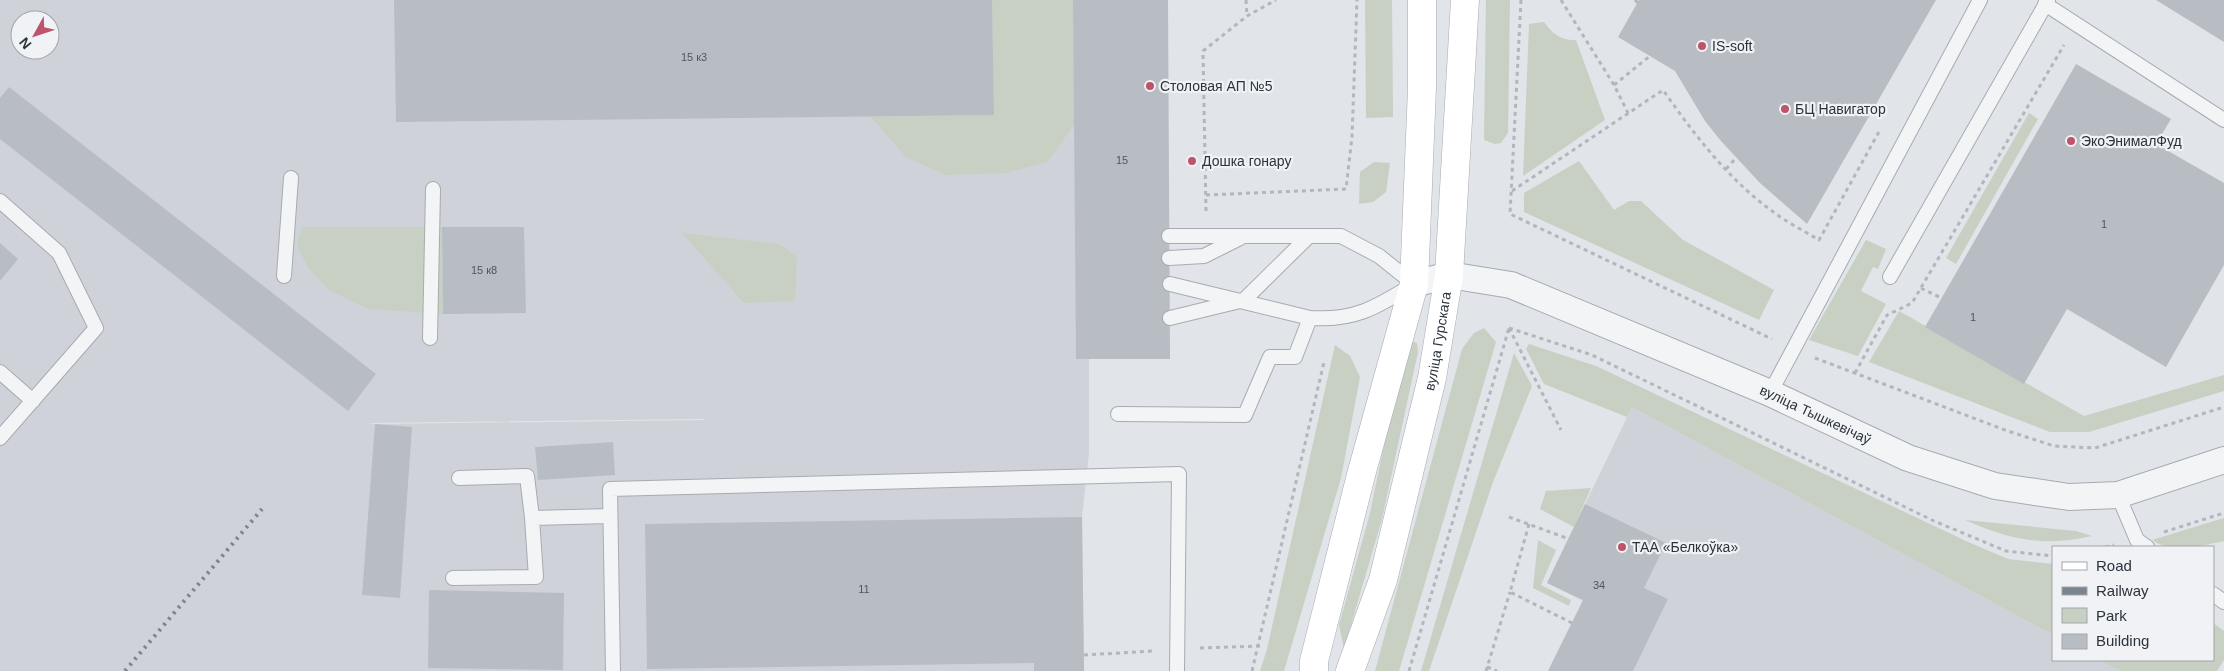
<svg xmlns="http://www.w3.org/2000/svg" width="2224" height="671" font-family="Arial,sans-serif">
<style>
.built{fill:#cfd3d9;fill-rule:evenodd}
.green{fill:#c7d0c3}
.building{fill:#b8bdc4}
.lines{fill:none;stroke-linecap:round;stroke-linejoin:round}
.service-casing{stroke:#a7abb1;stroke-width:16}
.minor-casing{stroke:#a7abb1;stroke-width:28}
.secondary-casing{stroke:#a7abb1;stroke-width:29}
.path{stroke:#b3b6bb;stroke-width:3;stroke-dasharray:4 4;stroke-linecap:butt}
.service{stroke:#f3f4f6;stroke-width:14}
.minor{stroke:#f3f4f6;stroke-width:26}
.secondary{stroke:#fff;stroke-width:28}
.rail{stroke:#7c848f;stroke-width:4;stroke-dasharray:2.5 5;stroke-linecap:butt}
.poi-dot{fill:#be546b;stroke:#f0f2f5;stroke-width:2}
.labels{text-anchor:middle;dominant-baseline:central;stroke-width:4.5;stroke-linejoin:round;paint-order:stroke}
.number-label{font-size:11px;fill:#4e565f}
.poi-label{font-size:14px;fill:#2b333d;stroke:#f0f2f5;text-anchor:start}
.street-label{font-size:14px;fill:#2b333d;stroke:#f0f2f5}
</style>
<rect width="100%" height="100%" fill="#e1e4e8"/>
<path class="built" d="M0 0H1168L1089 359V453L1082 517 1084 671H0ZM20 20H50V50H20ZM704 420 375 424 369 423 704 419Z
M1632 407 2053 635V660H2099L2120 671H1548L1583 601 1547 583Z"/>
<path class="green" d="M992 0H1073L1074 125 1047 162 1006 173 945 175 906 157 871 117 994 115Z
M1365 0H1392L1393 117 1366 118Z
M1486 0H1510L1508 133 1501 143 1495 144 1484 140Z
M1544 22C1553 34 1561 41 1576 40L1605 120 1523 176 1529 24Z
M2029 113 2038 119 1956 264 1946 258Z
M1579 161 1614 210 1629 201H1641L1683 240 1774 290 1759 320 1524 212V193Z
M1374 162 1390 163 1386 192 1373 202 1359 204 1360 172Z
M302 227H442L443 314 368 309 329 290 308 268 297 245Z
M682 233 779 244 797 257 795 301 744 303Z
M1866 240 1886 249 1878 269 1873 267 1861 291 1886 304 1858 356 1809 340Z
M1899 311 2084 416 2224 375V391L2089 432H2050L1869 362Z
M1484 328 1496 342 1399 671H1375L1462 349 1474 333Z
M1410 341 1417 343 1418 352 1382 519 1344 649 1339 625 1370 513 1403 354Z
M1529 344 1596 366 1966 541 2008 559 2053 564V635L1632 407 1627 417 1544 384 1526 349Z
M1335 345 1350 356 1360 377 1341 478 1284 671H1260L1267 649Z
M1514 353 1532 386 1493 482 1429 671H1421Z
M1591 488 1574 527 1540 509 1546 491Z
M2224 518V541C2200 546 2173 554 2152 540Z
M1965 520 2076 531 2092 536C2044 547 2010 540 1965 520Z
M1538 540 1556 550 1541 585 1571 600 1569 606 1533 588Z
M2213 623 2224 631V660L2217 671H2120L2099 660H2213Z"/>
<path class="building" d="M394 0H992L994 115 396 122Z
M1073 0H1168L1170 359H1076Z
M1639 0H1936L1807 224 1760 183 1721 141 1705 121 1675 71 1618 37Z
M2156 0H2224V42Z
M2076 64 2171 119 2156 144 2224 183V265L2166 367 2067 309 2024 384 1925 327Z
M9 87 376 374 348 411 0 139V98Z
M442 227H524L526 313 443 314Z
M0 243 18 259 0 281Z
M375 424 412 427 400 598 362 595Z
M613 442 615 475 538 480 535 447Z
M1585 504 1666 543 1644 588 1668 599 1633 671H1548L1583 600 1547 583Z
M1082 517 1084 671H1034V663L647 669 645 524Z
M429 590 564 593 563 670 428 668Z"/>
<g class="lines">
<g class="service-casing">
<path id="service" d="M2045 4 2224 120
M0 201 59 253 96 328 0 438
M1169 236H1341L1379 256 1414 284C1377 307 1355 321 1310 318L1170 284
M1169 258 1204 256 1240 238
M284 276 291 178
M1890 277 2048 0
M1170 318 1244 300 1309 236
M430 338 433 189
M0 372 33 401
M1770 393 1980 0
M1118 414 1245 415 1270 357H1295L1310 318
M459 478 527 476 532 518
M2118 495 2137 540 2147 547
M453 578 536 577 532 518 610 516
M2213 594 2224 602
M613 671 610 489 1179 474 1177 671"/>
</g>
<g class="minor-casing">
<g id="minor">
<path id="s1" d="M1414 284 1449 275 1511 285 1770 393 1908 458 1995 486 2069 497 2118 495 2224 460"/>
</g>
</g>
<g class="secondary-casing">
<g id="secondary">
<path d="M1314 671V661L1361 475 1414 284 1422 88V0"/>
<path id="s2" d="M1350 671 1383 580 1432 378 1449 275 1465 0"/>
</g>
</g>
<path class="path" d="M1246 0 1247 16
M1521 0 1510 214 1772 339
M1561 0 1614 85 1628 113
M1635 0 1638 3
M1614 85 1650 56
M1168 88 1204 87
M1726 169 1736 158
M1512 191 1663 90C1696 137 1732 184 1779 216 1792 225 1806 232 1819 240L1880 130
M1206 195 1346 189 1352 137 1357 0
M1206 211 1203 51 1247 16 1276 0
M1921 288 1941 298
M1509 328 1592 355 1934 521 2006 551 2053 556
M1509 328 1561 430
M1815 358 2005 430 2054 446 2095 448 2224 407
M1855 373 1887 315 1912 303 2064 45
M1509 517 1569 539
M1529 524 1510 592 1572 623
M2164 532 2224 513
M2105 547 2114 545
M1200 648 1260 646
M1084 655 1154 651
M1487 667 1497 671
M1252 671 1324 362
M1409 671 1509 328
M1486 671 1510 592"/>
<use href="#service" class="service"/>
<use href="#minor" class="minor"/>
<use href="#secondary" class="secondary"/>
<path class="rail" d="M125 671 262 509"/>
</g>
<g class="poi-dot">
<circle cx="1702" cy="46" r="5"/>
<circle cx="1150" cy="86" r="5"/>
<circle cx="1785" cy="109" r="5"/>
<circle cx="2071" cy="141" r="5"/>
<circle cx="1192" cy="161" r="5"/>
<circle cx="1622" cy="547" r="5"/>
</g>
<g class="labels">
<g class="number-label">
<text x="694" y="57">15 к3</text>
<text x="1122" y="160">15</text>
<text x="2104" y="224">1</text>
<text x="484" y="270">15 к8</text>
<text x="1973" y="317">1</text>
<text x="1599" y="585">34</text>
<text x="864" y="589">11</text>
</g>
<g class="poi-label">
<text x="1712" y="46">IS-soft</text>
<text x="1160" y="86">Столовая АП №5</text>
<text x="1795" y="109">БЦ Навигатор</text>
<text x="2081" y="141">ЭкоЭнималФуд</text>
<text x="1202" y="161">Дошка гонару</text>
<text x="1632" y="547">ТАА «Белкоўка»</text>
</g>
<g class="street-label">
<text stroke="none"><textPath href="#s2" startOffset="342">вуліца Гурскага</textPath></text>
<text stroke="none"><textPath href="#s1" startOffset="430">вуліца Тышкевічаў</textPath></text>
</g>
</g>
<rect x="2052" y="546" width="162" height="115" fill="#f0f2f5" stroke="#a1a6ab"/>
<rect x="2062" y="562" width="25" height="8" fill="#ffffff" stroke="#a1a6ab"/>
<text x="2096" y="571" font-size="15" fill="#2b333d">Road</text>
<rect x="2062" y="587" width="25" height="8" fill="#7c848f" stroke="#a1a6ab"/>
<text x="2096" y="596" font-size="15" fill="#2b333d">Railway</text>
<rect x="2062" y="608" width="25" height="15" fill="#c7d0c3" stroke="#a1a6ab"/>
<text x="2096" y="621" font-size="15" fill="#2b333d">Park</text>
<rect x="2062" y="634" width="25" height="15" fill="#b8bdc4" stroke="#a1a6ab"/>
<text x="2096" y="646" font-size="15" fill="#2b333d">Building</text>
<g transform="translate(35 35) rotate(230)"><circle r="24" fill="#f0f2f5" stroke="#a1a6ab"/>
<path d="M0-4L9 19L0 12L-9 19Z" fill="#be546b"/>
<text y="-8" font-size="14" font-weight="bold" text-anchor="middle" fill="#2b333d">N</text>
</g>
</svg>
